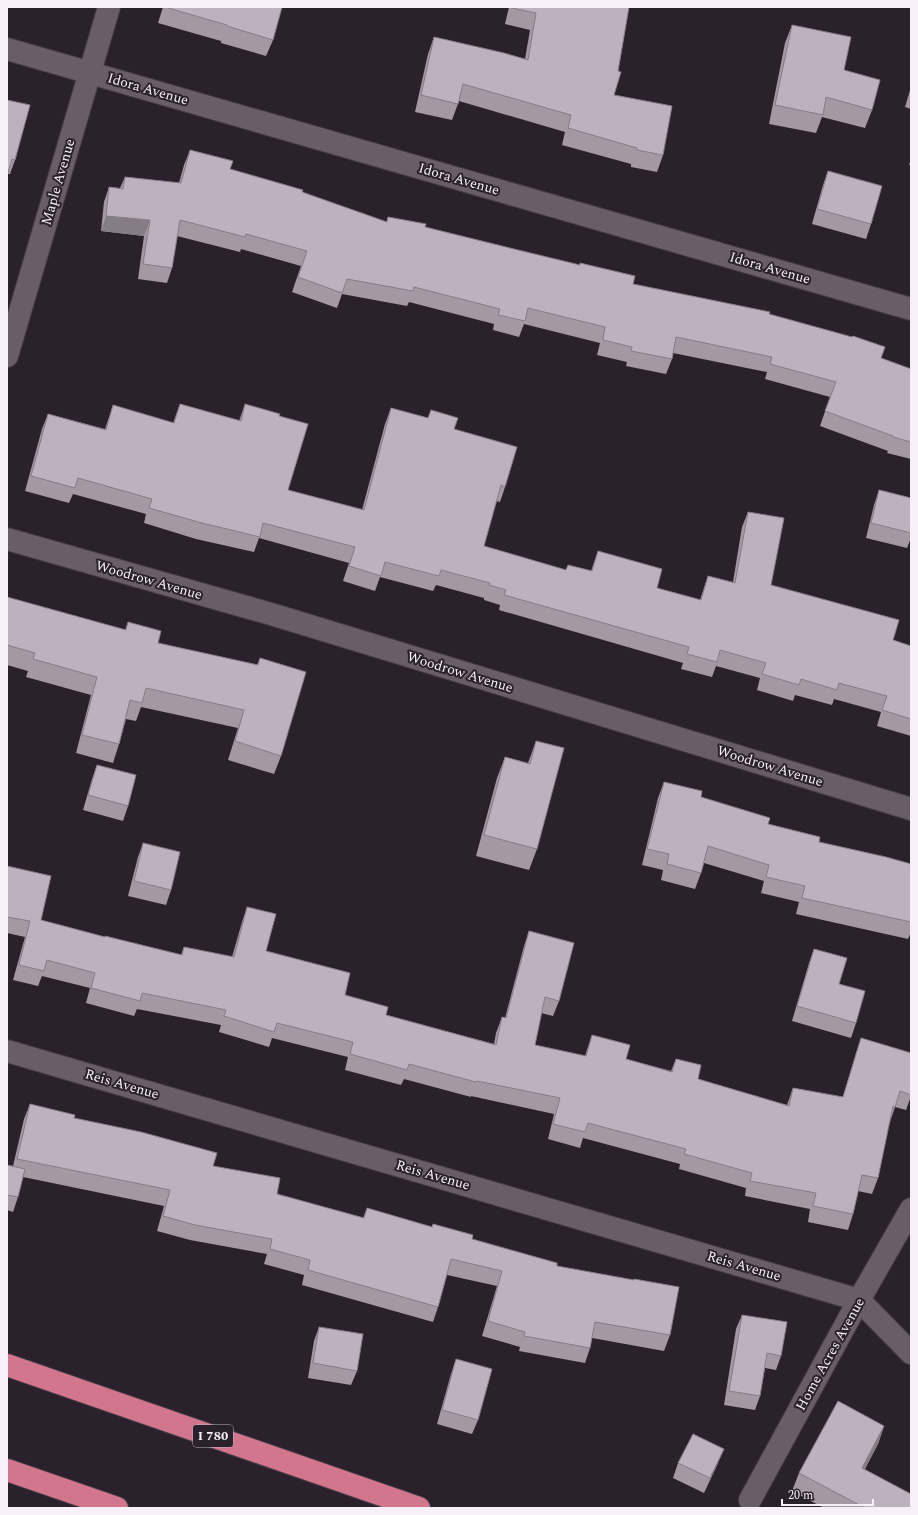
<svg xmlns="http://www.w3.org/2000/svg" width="918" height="1515" font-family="Spectral,serif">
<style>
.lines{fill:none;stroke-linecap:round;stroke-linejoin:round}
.minor-casing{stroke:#453d46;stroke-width:24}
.motorway-casing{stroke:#453d46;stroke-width:24}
.minor{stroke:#695d6a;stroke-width:22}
.motorway{stroke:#d1768d;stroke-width:22}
.wall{fill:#a398a4}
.shaded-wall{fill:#857c86}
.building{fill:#beb1bf;stroke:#857c86}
.labels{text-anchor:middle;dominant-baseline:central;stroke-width:4;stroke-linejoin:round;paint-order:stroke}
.shield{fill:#2b212c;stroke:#bab2bb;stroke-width:1}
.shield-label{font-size:13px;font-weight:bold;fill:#f7f0f8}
.street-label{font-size:14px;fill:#f7f0f8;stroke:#2b212c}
</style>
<rect width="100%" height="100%" fill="#2b212c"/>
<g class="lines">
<g class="minor-casing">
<path id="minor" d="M7 49 911 309
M7 356 109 7
M7 539 271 614 911 809
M7 1051 859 1300 911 1353
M750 1500 859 1300 911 1209"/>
</g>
<g class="motorway-casing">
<path id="motorway" d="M7 1365 419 1508
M7 1470 117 1508"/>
</g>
<use href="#minor" class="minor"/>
<use href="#motorway" class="motorway"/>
</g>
<path class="wall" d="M163 7H282L273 40 266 56 221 43V41L158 23Z
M509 7H629L614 95 663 155 657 172 631 167V164L562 145 565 132 459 101 452 120 415 112 428 54 434 37 525 59 530 30 505 24Z
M792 25 844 70 872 110 865 128 822 117 816 133 769 124 785 43Z
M911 87V109L905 107Z
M7 100 15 160 10 174H8Z
M190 150 230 169 302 192 386 222 388 217 633 284 769 314 881 358 911 369V459L887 453 888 451 820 426 830 397 765 379 767 372 673 353 672 359 666 374 626 366 627 362 597 355 600 343 524 324 519 337 493 330 494 324 409 302 407 306 342 294 337 308 292 292 301 266 241 249 240 252 177 236 172 268 167 283 138 279 144 236 101 231 104 202 109 187 120 188 125 177 179 183 184 165Z
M911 159V165H909Z
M828 171 871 224 866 239 812 224 823 185Z
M180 404 239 421 245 404 279 416 288 490 362 510 385 424 391 408 428 418 431 410 454 429 505 487 500 502 496 501 484 546 566 570 568 565 591 571 598 551 657 588 700 600 708 576 733 582 742 527 748 512 771 585 893 640 911 646V736L877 726 881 712 834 699 832 705 795 695 793 701 757 690 760 678 716 666 712 677 681 669 683 663 499 610 500 605 484 600V598L436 585 433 591 380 577 375 591 343 581 349 563 259 538 254 552 196 539 144 523 146 514 73 494 69 503 25 491 42 429 48 414 105 429 113 405 173 423Z
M879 490 911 498V538L907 548 866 538 874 505Z
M7 597 125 630 128 622 158 643 257 665 260 658 281 756 274 774 228 760 238 728 141 707 136 721 126 719 119 744 113 763 76 753 91 695 26 677 28 671 7 665Z
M536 741 537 849 529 870 476 856 497 778 505 757 528 763Z
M97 765 128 806 123 821 83 810 92 779Z
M664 782 701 797 768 824 819 842 911 864V932L908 939 796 914 799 902 761 893 764 881 704 863 701 873 695 889 661 880 663 870 642 865 658 798Z
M143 843 171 890 166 905 128 896 138 857Z
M7 866 41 920 105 937 181 955 184 947 232 957 242 922 247 907 266 951 345 995 386 1015 494 1044 496 1033 502 1017 505 1018 524 946 529 931 559 1001 553 1016 541 1013 535 1045 585 1056 592 1035 626 1059 671 1071 676 1059 698 1079 787 1105 793 1088 843 1097 856 1053 861 1038 911 1053V1096L906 1110 895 1107 890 1122H889L878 1178 872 1194 858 1191 853 1214 848 1230 808 1222 810 1209 745 1196 746 1188 679 1169 680 1164 583 1138 580 1148 548 1139 554 1114 471 1096V1097L404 1079 401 1085 345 1070 348 1057 272 1038 269 1047 219 1032 221 1025 137 1009 134 1016 86 1003 90 988 42 976 38 986 13 980 25 937 7 933Z
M814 949 839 984 856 1023 851 1038 792 1021 809 963Z
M30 1104 74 1118 213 1166 277 1194 363 1218 367 1208 472 1239 557 1266 670 1335 664 1351 592 1338 590 1348 585 1363 519 1351 520 1347 482 1336 497 1286 447 1275 438 1307 433 1322 302 1285 304 1275 264 1264 267 1254 190 1240 157 1231 164 1206 23 1177 18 1197 13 1212 7 1210V1165L13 1166 24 1119Z
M742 1315 781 1356 776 1370 765 1368 760 1396 755 1410 724 1405 736 1329Z
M319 1327 357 1371 351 1385 308 1378 314 1341Z
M456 1359 478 1420 472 1434 437 1424 451 1374Z
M884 1426 878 1444 865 1469 911 1508H824L792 1491 799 1473Z
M678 1463H718L704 1493 673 1478Z"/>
<path class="shaded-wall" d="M106 216 150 220 144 236 101 231Z
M884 1426 878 1444 855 1486 862 1468Z
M724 1449 718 1463 704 1493 710 1478Z"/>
<path class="building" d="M165 7H282L273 40 227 26V25Z
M512 7H629L618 71 621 72 614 95 672 106 663 155 637 150V148L568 128 571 115 463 84 458 104 421 95 434 37 504 53 528 60 536 13 512 8Z
M792 25 851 37 844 70 880 80 872 110 826 97 823 115 775 105Z
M7 100 30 105 15 160 12 159 7 176Z
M190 150 233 161 230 169 303 190 302 192 387 222 388 217 426 224 425 227 514 249 580 265V263L635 276 633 284 770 312 769 314 852 337 853 336 885 347 881 358 911 369V442L893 437V436L825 411 836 382 770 364 772 357 676 337 672 359 631 351 632 347 603 340 605 327 528 308 525 321 498 315 500 309 414 287 413 291 347 279 342 293 298 277 307 251 246 234 245 237 180 220 172 268 143 264 150 220 106 216 109 187 123 189 125 177 181 183Z
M828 171 882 186 871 224 817 209Z
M180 404 241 421 245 404 280 414 279 416 308 424 288 490 364 510 391 408 428 418 431 410 458 418 454 429 517 447 505 487 501 485 484 546 566 570 568 565 592 571 598 551 662 569 657 588 701 600 708 576 735 583 748 512 784 518 771 585 899 620 893 640 911 646V719L882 710 887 696 839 683 837 690 801 679 799 685 762 674 766 663 720 650 717 662 687 654 689 647 504 595 506 590 489 585 490 583 441 570 439 576 385 562 381 576 349 566 355 547 263 523 260 537 202 523 149 508 152 499 78 478 75 488 31 476 48 414 106 430 113 405 174 423Z
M879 490 911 498V533L871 523Z
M7 597 126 630 128 622 161 631 158 643 258 665 260 658 306 672 281 756 235 741 244 710 146 688 142 703 130 700 119 744 82 735 97 677 33 659 35 653 7 645Z
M536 741 564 748 537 849 484 835 505 757 530 764Z
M97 765 136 775 128 806 88 795Z
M664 782 702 791 701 797 770 818 768 824 820 837 819 842 886 857 911 864V922L802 898 805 886 766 877 769 865 708 846 701 873 667 864 669 854 647 849Z
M143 843 180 852 171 890 134 881Z
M7 866 51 876 41 920 105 937V936L182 955 184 947 234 957 247 907 276 914 266 951 350 973 345 995 388 1007 386 1015 496 1045 502 1017 506 1018 529 931 574 943 559 1001 545 997 535 1045 586 1056 592 1035 630 1045 626 1059 672 1072 676 1059 701 1065 698 1079 789 1106 793 1088 843 1097 861 1038 911 1053V1095L900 1091 895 1107 893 1106 878 1178 862 1175 853 1214 813 1206 816 1193 750 1181 752 1173 684 1154 686 1149 588 1123 585 1132 553 1124 560 1098 477 1081 476 1082 409 1064 407 1070 350 1054 353 1042 277 1023 274 1032 224 1016 226 1010 142 993 140 1001 91 988 95 973 47 960 44 971 19 965 30 921 7 917Z
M814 949 847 958 839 984 865 991 856 1023 797 1006Z
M30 1104 75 1115 74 1118 141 1132 217 1153 213 1166 280 1178 277 1194 364 1218 367 1208 432 1227 433 1224 473 1235 472 1239 557 1263V1266L634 1280V1279L679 1287 670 1335 595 1322 590 1348 524 1336 525 1332 488 1321 502 1271 451 1259 438 1307 308 1270 310 1260 270 1249 272 1239 195 1225 163 1216 170 1190 17 1159Z
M7 1165 25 1169 18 1197 7 1195Z
M742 1315 787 1322 781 1356 767 1353 760 1396 729 1391Z
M319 1327 363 1334 357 1371 313 1363Z
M456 1359 492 1369 478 1420 442 1410Z
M838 1401 884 1426 862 1468 911 1494V1508H865L799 1473Z
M693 1434 724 1449 710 1478 678 1463Z"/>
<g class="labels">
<rect class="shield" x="193" y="1425" width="40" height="22" rx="3"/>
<g class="shield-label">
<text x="213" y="1436">I 780</text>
</g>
<g class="street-label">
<text transform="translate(148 89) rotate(16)">Idora Avenue</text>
<text transform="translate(459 179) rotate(16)">Idora Avenue</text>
<text transform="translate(58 182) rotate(-74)">Maple Avenue</text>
<text transform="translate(770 268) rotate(16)">Idora Avenue</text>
<text transform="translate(149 580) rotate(16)">Woodrow Avenue</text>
<text transform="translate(460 672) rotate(17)">Woodrow Avenue</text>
<text transform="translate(770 766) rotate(17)">Woodrow Avenue</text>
<text transform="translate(122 1084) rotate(16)">Reis Avenue</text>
<text transform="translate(433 1175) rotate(16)">Reis Avenue</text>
<text transform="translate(744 1266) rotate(16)">Reis Avenue</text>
<text transform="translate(830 1354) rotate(-61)">Home Acres Avenue</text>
</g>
</g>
<rect width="918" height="1515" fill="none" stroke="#f7f0f8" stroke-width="16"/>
<path d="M782 1499v6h91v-6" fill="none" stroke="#f7f0f8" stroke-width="2"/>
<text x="788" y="1499" font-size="12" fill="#f7f0f8" stroke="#2b212c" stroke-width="3" paint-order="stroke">20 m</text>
</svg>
